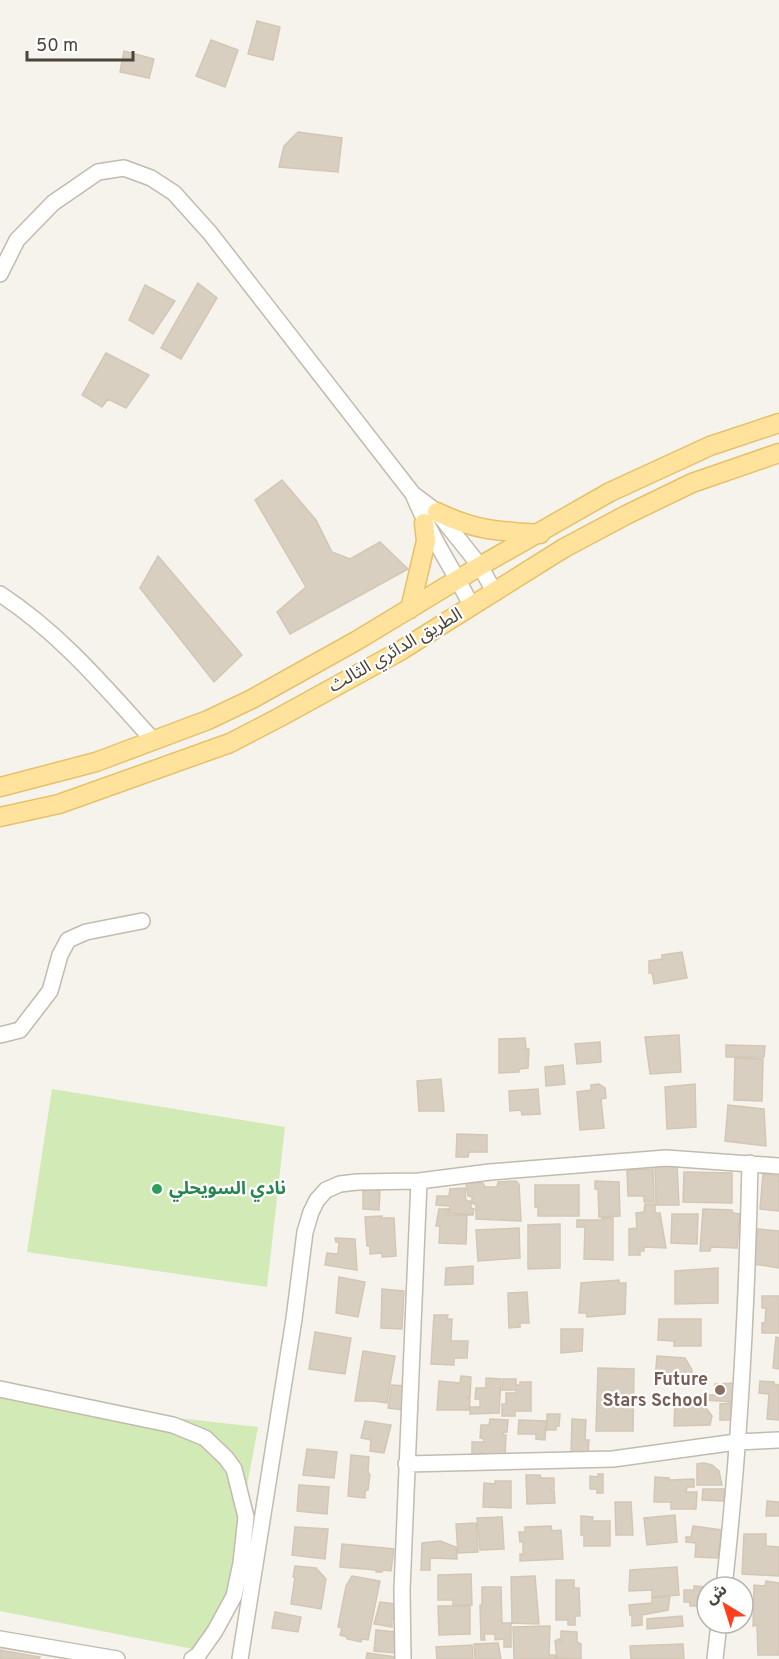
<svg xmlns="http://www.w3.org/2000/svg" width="779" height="1659" font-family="Overpass,'Noto Sans Arabic',sans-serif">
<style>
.green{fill:#d2eab5}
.building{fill:#d8cfc1;stroke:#d3c7b4;stroke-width:1.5}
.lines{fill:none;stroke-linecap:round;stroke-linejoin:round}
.minor-casing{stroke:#c2bbae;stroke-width:18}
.major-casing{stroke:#e6c16a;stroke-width:21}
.minor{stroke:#fff;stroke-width:15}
.major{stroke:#ffe39c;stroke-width:18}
.leisure-dot{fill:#2e9e5b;stroke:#fff;stroke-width:2}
.education-dot{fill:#8d6e63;stroke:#fff;stroke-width:2}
.labels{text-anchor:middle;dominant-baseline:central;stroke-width:4.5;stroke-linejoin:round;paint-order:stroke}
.street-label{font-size:18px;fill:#4b4439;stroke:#fff}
.leisure-label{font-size:18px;font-weight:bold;fill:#27864d;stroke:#fff;text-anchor:start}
.education-label{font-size:18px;font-weight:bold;fill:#785e54;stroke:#fff;text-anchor:end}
</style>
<rect width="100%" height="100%" fill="#f6f3ec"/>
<path class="green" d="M52 1089 285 1127 267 1287 27 1252Z
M0 1398 258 1427 219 1636 193 1649 0 1611Z"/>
<path class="building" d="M257 21 280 27 273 60 248 54Z
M211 40 238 50 225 87 196 76Z
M124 51 154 59 149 78 120 72Z
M298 132 342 138 338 172 279 167 284 146Z
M198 283 217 298 181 359 161 348Z
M145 285 175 301 153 334 129 320Z
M106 353 149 375 126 408 108 399 102 407 82 395Z
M282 480 316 520 332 552 350 559 380 542 408 569 290 634 277 612 306 587 255 500Z
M158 556 242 655 214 682 140 588Z
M682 952 687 978 654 984 652 973H649V961L662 959V955Z
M679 1035 681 1072 650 1074 645 1037Z
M525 1038 526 1049H529L528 1068 519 1069V1072L499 1073V1039Z
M600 1042 601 1062 577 1064 575 1044Z
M726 1045 765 1046 764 1057H726Z
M735 1058 763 1059 762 1101 734 1100Z
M563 1065 565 1084 546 1086 545 1067Z
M441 1079 444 1111H419L417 1081Z
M599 1084 605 1088 606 1098 601 1099 604 1128 580 1130 577 1092 591 1090V1085Z
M695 1084 696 1127 667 1129 665 1087Z
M538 1089 540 1114 522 1115 521 1110 510 1111 509 1091Z
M728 1105 764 1109 766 1146 725 1141Z
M457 1134 487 1135V1152H469L468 1157H456Z
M677 1165 679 1205H656L655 1167Z
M653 1169 654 1202H644V1196H628L627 1170Z
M684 1172 732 1173V1203L683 1202Z
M763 1174 779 1176V1211L760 1209Z
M516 1181 519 1184 521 1221 476 1219V1205L472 1203V1197L468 1196 466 1183H483L485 1187H497L498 1182Z
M595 1181 619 1182 620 1216 599 1217 598 1189H595Z
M535 1185H579V1216H538V1207H535Z
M465 1188 466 1201H471V1208L474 1209 473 1215 450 1213V1206L436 1205 437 1196H449L450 1189Z
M363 1189H380L379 1210 363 1209Z
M645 1204H655V1213H660L666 1248 644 1247V1251H640V1255H629V1229L637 1228 636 1213 644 1212Z
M439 1209H449L448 1215H467L466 1244 439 1243 440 1226H436Z
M703 1209 732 1210 733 1213 740 1214 737 1248 711 1247 710 1251H700Z
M672 1214H698L697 1244 671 1243Z
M382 1216V1218H394L396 1256 382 1257V1253L370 1254V1246H367L365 1217Z
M602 1218H613V1260L584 1259 585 1227H577V1220H602Z
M560 1224V1268L528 1269V1225Z
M519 1228 520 1258 478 1261 476 1230Z
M758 1229 779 1231V1268L754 1264Z
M335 1238 355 1239 357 1270 325 1265 327 1253 338 1254 339 1242H336Z
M473 1266V1284L445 1285 446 1268Z
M718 1268V1303L675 1304V1271Z
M339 1277 365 1282 358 1317 336 1313Z
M619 1280V1283H626L625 1314 587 1317 586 1313H579L581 1283Z
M382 1289 404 1291 402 1329 381 1328Z
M527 1292 529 1323H520V1327L509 1328 508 1293Z
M762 1296H779V1333H762V1323H765L766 1308H762Z
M434 1315H448L447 1319H452L451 1341H468L467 1358H454V1365L431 1364Z
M659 1319H701V1346H674V1341L658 1340Z
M561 1329H583L582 1351 561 1353Z
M315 1332 351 1338 345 1374 309 1369Z
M776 1337 779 1338V1369L773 1368Z
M363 1351 395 1356 387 1403 373 1401H355Z
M657 1356 685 1358 692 1370V1381L655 1379Z
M598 1368 634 1369 633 1431H596Z
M461 1376 471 1377 470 1398H467L470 1400 469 1410H437L439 1381 460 1383Z
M486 1378 501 1379 499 1413 470 1414V1407H480V1399H475L476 1388H486Z
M503 1379H516V1385H520V1382H531V1411H515V1416H502V1404H506V1393H516V1390H502Z
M760 1381 774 1382V1384L779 1385V1420L767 1419 769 1394 759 1393Z
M736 1383 737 1402 702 1400V1395H715V1384Z
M392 1385 406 1386 404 1410 388 1408Z
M687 1400 706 1402V1408L712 1416 710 1425 674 1426 675 1402 687 1403Z
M731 1403V1420H720V1404Z
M547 1414H560L559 1426H556V1430H547Z
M490 1419 508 1420 507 1432H504L503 1435H506L505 1455 472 1454V1442H484V1439L480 1438 481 1425H489Z
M572 1419 586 1420 585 1440H589L588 1453 571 1452Z
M519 1420 546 1421 545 1440 536 1439V1434H518Z
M365 1421 391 1425 384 1453 370 1451 371 1440 361 1438Z
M307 1449 337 1452 334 1478 303 1475Z
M351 1455 369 1457 368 1472 370 1475 368 1490 365 1491V1498L348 1496Z
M704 1463 712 1465 719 1471 722 1485H697V1464Z
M598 1474H603V1493H597V1489H590V1476L598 1477Z
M526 1475H540L541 1478H554V1488H551V1490H554L555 1503 527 1504Z
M655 1477 669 1478V1480L694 1479V1487H687L686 1492H697L696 1509H671V1502H654Z
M495 1481H511V1508L483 1507 484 1483 495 1484Z
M299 1485 329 1487 327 1514 297 1511Z
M703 1489H724V1501L702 1500Z
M767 1501 779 1502V1516H766Z
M615 1502H631L633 1535H616Z
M675 1515 677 1542 647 1545 644 1518Z
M581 1516 593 1517 592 1521H610V1546H584V1535H581Z
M502 1517 504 1549 480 1550 477 1518Z
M476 1523 478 1552 458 1553 456 1524Z
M551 1526 552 1531 561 1530 563 1559 520 1561V1554H523V1542H520L519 1532H525V1527Z
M693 1526 722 1530 718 1558 695 1557 696 1543 686 1542V1537H691Z
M295 1527 328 1529 325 1559 292 1555Z
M744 1534H766V1546L779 1547V1576L742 1574Z
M440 1541 456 1547 457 1559 430 1558V1570H421L422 1543Z
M342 1544 394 1549 391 1571 383 1570 382 1572H376V1570L340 1567Z
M295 1566 316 1568 326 1579 321 1609 291 1604 295 1577H293Z
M677 1567 679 1595 652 1597V1590L629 1591 630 1570Z
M471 1574 472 1605H453V1600H438V1575Z
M352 1576 380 1581 368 1640 362 1639 361 1642 347 1639V1637L340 1635 342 1628 338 1627 346 1586Z
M535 1576 539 1624 512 1623 511 1577Z
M556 1580H574V1588H579L580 1616H575V1625H568V1620H556Z
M766 1581 779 1583V1655H758L757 1625 753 1626 754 1585 765 1586Z
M694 1586 708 1587 707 1606H690V1602H684V1590H694Z
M482 1587H501L502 1623H511V1647H504V1639L495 1640V1634H484L485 1640H481L480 1605H482Z
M670 1596 668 1610 642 1615V1625L632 1626V1615H630L629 1605 652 1603V1598Z
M380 1602 395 1604V1619H392V1627L374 1624Z
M438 1606H470V1634L439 1635Z
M275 1612 301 1617 298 1632 272 1628Z
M682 1616 683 1626 647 1629V1619Z
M550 1626 549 1655H555L556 1659H514L513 1627Z
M376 1630 396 1632V1653L374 1651Z
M561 1631 577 1632V1642L581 1644V1659L557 1658 555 1641 559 1639 561 1641Z
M498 1643 501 1659H475L474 1644Z
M683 1644 684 1659H631L630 1646Z
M472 1645 473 1659H437L436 1647Z
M0 1650 40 1657 39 1659H0Z
M367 1653 396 1657V1659H366Z"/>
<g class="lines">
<g class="minor-casing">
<path id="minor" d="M0 274 17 240 53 203 98 172 124 168 151 178 174 193 210 233 413 494 437 512 480 566 495 593
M413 494C429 534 453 569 472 607
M0 594C60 633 106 688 153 740
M0 1035 20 1030 50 991 60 955 68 940 86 932 142 921
M0 1389 173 1425 205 1438 226 1458 234 1469 246 1517 241 1563 234 1596 215 1631 198 1655 192 1659
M406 1464 613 1459 736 1442 779 1440
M724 1587C740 1446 747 1305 750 1163
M0 1639 117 1659
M240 1659 294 1319 305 1232 311 1212 317 1200 326 1190 340 1184 357 1182 419 1181 490 1172 666 1158 779 1166
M403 1659 402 1590 419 1181
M715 1659 719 1623"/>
</g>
<g class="major-casing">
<path id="major" d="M437 512C476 531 498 531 540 534
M410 609 426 541 424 523
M0 787 96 762 208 720 252 699 356 641 480 566 610 492 710 446 779 423
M0 817 59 804 230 743 280 717 400 651 564 548 626 515 692 483 779 453"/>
</g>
<use href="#minor" class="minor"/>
<use href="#major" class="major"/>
</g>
<circle class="leisure-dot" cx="157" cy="1189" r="6"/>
<circle class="education-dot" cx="720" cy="1390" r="6"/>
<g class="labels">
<g class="street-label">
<text transform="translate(396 651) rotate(-30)">الطريق الدائري الثالث</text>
</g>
<g class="leisure-label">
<text x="169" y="1189">نادي السويحلي</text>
</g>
<g class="education-label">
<text x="708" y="1380">Future<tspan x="708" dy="21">Stars School</tspan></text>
</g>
</g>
<g transform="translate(725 1605) rotate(322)"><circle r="28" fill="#ffffff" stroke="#b7b4b0" stroke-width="1.5"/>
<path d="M0-4.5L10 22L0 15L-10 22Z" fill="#fc3f1d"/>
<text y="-9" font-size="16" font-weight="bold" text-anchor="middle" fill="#4b4439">ش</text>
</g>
<path d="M27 51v9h106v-9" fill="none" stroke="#4b4439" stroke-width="3"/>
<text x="36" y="51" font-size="18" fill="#4b4439" stroke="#ffffff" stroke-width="4.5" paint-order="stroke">50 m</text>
</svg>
